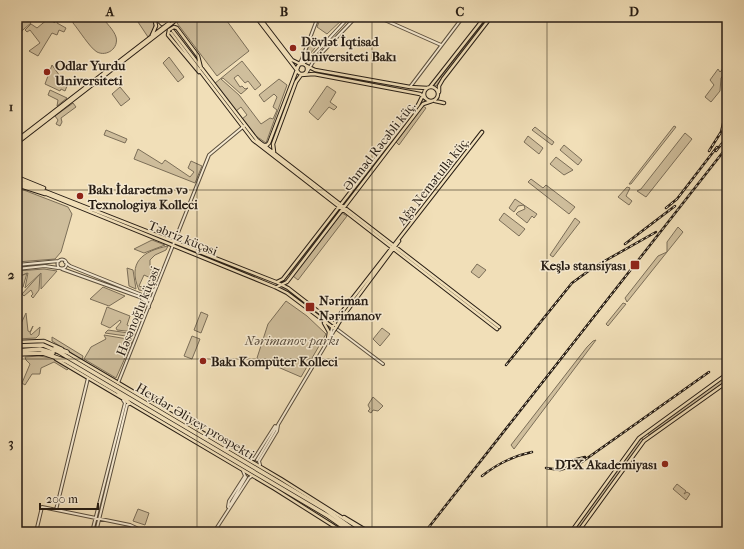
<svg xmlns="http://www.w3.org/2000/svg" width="744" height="549" font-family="'IM FELL French Canon',serif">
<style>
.green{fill:#cfbe9c;stroke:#7b6e58}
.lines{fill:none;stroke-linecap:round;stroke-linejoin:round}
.minor-tunnel{stroke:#c9b897;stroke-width:2;stroke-dasharray:2 1;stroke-linecap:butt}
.minor-casing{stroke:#5a4e3d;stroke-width:4}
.major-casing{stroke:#271d14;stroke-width:4.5}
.highway-casing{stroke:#271d14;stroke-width:5.5}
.minor{stroke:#f6ead1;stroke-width:2}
.major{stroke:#f1dfb8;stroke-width:2.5}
.highway{stroke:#f1dfb8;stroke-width:3.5}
.rail-casing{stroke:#271d14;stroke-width:2.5}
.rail{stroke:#f6ead1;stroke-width:1;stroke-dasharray:3;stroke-linecap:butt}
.grid{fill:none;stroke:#271d14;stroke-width:1;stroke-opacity:0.55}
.poi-dot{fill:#8f2418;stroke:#f6ead1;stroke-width:1.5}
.labels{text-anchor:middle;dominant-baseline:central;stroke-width:3;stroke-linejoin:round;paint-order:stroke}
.poi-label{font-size:13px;font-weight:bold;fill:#271d14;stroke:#f6ead1;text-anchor:start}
.street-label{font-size:13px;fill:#271d14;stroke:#f6ead1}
.park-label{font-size:13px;font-style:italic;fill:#594d3d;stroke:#f6ead1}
.neatline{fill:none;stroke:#271d14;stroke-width:1.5}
.grid-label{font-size:13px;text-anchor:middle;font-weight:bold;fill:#271d14}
</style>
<rect width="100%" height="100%" fill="#f1dfb8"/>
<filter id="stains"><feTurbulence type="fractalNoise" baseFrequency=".005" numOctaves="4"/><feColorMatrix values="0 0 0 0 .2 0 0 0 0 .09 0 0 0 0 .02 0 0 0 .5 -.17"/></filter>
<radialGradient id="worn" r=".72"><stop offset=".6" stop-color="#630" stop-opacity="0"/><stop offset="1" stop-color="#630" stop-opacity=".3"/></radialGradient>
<path class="green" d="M17 17H26L31 23 17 35Z
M53 17 55 18 54 23 57 17H59L57 23 66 28 64 32 59 30 57 35 52 33 38 56 29 51 40 43 30 30 27 32 25 30 31 24 37 28 48 19 50 20Z
M67 17H102C106 23 114 30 116 37 119 48 107 57 97 52 90 48 79 30 73 23V18Z
M144 17H152C156 25 154 30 148 37L138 22Z
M184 17H224L249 51 217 76 177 23Z
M321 17H345L327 34 317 27Z
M488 17H490L436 86 434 85Z
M312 39 319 43 305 60 304 57Z
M169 57 184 77 178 82 163 63Z
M242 61 261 85 255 90 248 81 245 83 238 75 234 78 240 87 242 86 245 89 248 88 241 94 223 78 221 79 239 95 261 124 270 118 273 119 277 110 273 107 277 97 274 94 264 102 259 95 279 79 287 85 266 143 256 136 242 119 247 115 241 107 236 111 214 84Z
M727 64V71L721 78 720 91 711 102 705 97 714 85 710 80 718 69 720 72Z
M52 65 67 86 65 91 61 89 60 91 45 84Z
M327 86 336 92 330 102 337 107 334 110 329 107 318 120 309 112Z
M120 87 130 99 121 106 112 94Z
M50 90 67 98 57 106 58 100 48 95Z
M423 99 425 101 345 203 344 202Z
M73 103 76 107 61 118 62 122 60 126 56 124 58 120 55 116Z
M423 106 426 108 399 145 396 142Z
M674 126 676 127 631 184H629Z
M535 127 554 142 552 145 532 130Z
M106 130 127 139 125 143 104 135Z
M685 133 692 139 646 197 637 191 641 189Z
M528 136 543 148 539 154 524 142Z
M564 145 582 160 578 165 560 150Z
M138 149 162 164 165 160 190 177 194 172 188 168 191 161 202 166 195 183 134 159Z
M556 157 573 170 564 175 550 164Z
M531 179 543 188 546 185 575 207 569 214 528 182Z
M627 187 630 188 626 196 632 201 629 205 618 197Z
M21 189 68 207 72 214 61 252 55 259 17 262V198Z
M515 199 537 214 534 218 532 216 527 223 516 214 518 212 525 209 524 205 518 206 514 212 509 208Z
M339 209 340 210 289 275Z
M342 213 347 216 298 280 293 276Z
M504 213 525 229 519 236 499 220Z
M575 218 580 222 553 257 550 255Z
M678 227 683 232 627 302 625 298 658 256 667 252V242Z
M152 240 165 245 144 253 134 249Z
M168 246 166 250 155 255 150 260V268L156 276 151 289H149L153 279 144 275 139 286 150 290 149 292 139 290C127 262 143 251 168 246Z
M477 264 486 270 479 278 471 272Z
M127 268 133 270 136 289 129 286Z
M44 269 57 271 41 289V273L25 288 28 273 17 277V271Z
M27 273 23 287 17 291V278Z
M40 274 39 290 33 298 31 296 33 294 31 290 24 296 22 294Z
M103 287 125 296 109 306 90 299Z
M286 301 307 316 326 334 301 377 257 358 268 324Z
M623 303 626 304 608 326 606 324Z
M107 307 130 316 127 325 135 328V332L117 330 116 328 121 322 120 320 110 328 101 324Z
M201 312 208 315 201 333 194 330Z
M26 313 28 331 30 332 33 326 30 333 31 335 40 327 39 335 36 338 17 339V332Z
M382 328 390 334 380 346 373 339Z
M108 330 135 334 133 337 105 333Z
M104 335 133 340 116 378 84 359 91 347 106 339Z
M192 336 200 339 192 359 184 356Z
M52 337 83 356 82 360 52 341Z
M596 340 514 449 511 445 587 347 593 341Z
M39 356 52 358 69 368 67 370 54 362 41 368 40 374H32L25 385 22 383 30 364 26 360 25 357Z
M727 376V380L649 435 648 432Z
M373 397 383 406 378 411 373 410 371 413 368 411 370 409 368 405Z
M642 438 643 441 577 532H573L637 443Z
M677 484 686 491 684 494 687 492 690 494 686 500 673 489Z
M138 509 149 513 145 525 133 521Z"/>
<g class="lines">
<path class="minor-tunnel" d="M246 477 257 460"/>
<g class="minor-casing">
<path id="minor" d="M378 17 441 45
M302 59 318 17
M300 64 310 59 349 17
M298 67 302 59 304 63
M307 72 313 62 356 17
M410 87 463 17
M57.5 264a4.5 4.5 0 1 1 9 0a4.5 4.5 0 1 1-9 0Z
M65 262 70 266 152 299
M17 265 59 261
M17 269 45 266 58 268
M62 269 151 301
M146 296 155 289
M142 299 147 302 149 307
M338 330 383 364
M330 336 332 328
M118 383 209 155 244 126
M247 458 254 459 275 426
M257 460 335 329
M260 465 259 461 277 431 278 425
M230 505 246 477
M228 507 229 501 245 476 243 471
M56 510 88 378
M36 532 42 507 130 525 145 532
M92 532 125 403 123 400
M96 532 127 405 129 404
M214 532 249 478 252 476"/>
</g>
<g class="major-casing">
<path id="major" d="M155 17 162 24 168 20 167 17
M160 17 163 22
M163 17 165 20
M256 17 299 73
M259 17 292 60 300 64
M173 31 257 140 499 327
M171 33 253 140 497 329
M152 35 156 26 154 17
M297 69a5 5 0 1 1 10 0a5 5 0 1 1-10 0Z
M305 65 315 70 410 87 427 88
M199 72 168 35 169 30 174 27 177 28 198 56 201 68
M424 94a7 7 0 1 1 14 0a7 7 0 1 1-14 0Z
M430 87 485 17
M439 92V86L443 79 491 17
M435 101 444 103
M17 140 169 23
M17 143 180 17
M264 145H267L269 143 298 67
M274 152 273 144 296 82 301 75 314 74 420 94 425 98
M17 177 44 188
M17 180 276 282 288 288 337 326
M17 182 275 287 287 293 335 329 341 319 399 241
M17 185 45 194
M277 282 283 279 418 105 424 93
M277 287 287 282 423 104 432 101
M324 323 329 332 328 339
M332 328 338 317 482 132
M17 342 44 341 62 349
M66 352 281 479 365 532
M56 359 122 398
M128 402 275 489 343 532
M344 517 369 532
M571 532 639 438 727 374
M578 532 644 441 727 382"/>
</g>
<g class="highway-casing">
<path id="highway" d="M17 346 43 345 59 352 326 510 357 532
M55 348 67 352
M17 351 40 349 53 353
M17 354 43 353 66 361 328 516 351 532
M119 394 129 403"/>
</g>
<use href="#minor" class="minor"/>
<use href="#major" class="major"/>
<use href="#highway" class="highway"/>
<g class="rail-casing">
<path id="rail" d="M709 151 721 132 727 107
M716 151 727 137
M666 208 677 199 717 147
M625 244 675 206
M506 365 572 283 594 267 656 232
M568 461 585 457
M546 468 560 470 579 464 709 372
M482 476C497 464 513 456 532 452
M425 532 727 147"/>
</g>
<use href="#rail" class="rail"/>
</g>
<path class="grid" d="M197 17V532M372 17V532M547 17V532M17 190H727M17 359H727"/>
<g class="poi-dot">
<circle cx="293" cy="48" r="4"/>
<circle cx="47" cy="72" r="4"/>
<circle cx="80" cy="196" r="4"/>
<rect x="630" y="260" width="10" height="10" rx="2"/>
<rect x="305" y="302" width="10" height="10" rx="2"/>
<circle cx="203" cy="361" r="4"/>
<circle cx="665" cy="464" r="4"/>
</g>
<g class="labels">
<g class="poi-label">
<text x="301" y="41">Dövlət İqtisad<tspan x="301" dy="15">Universiteti Bakı</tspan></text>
<text x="55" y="65">Odlar Yurdu<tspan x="55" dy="15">Universiteti</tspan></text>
<text x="88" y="189">Bakı İdarəetmə və<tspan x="88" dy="15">Texnologiya Kolleci</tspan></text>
<text x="626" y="265" text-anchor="end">Keşlə stansiyası</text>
<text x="319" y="300">Nəriman<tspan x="319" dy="15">Nərimanov</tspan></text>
<text x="211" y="361">Bakı Kompüter Kolleci</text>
<text x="657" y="464" text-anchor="end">DTX Akademiyası</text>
</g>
<g class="street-label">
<text transform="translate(379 146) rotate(-52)">Əhməd Rəcəbli küç.</text>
<text transform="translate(433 181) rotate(-52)">Ağa Nemətulla küç.</text>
<text transform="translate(183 238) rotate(22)">Təbriz küçəsi</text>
<text transform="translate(138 311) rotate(-68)">Həsənoğlu küçəsi</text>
<text transform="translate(195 421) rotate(31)">Heydər Əliyev prospekti</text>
</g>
<g class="park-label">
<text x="292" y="340">Nərimanov parkı</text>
</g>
</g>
<rect width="744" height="549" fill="none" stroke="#f1dfb8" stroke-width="44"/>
<path d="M40 503v6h58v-6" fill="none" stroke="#271d14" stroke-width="2"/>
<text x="46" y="503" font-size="12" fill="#271d14" stroke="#f6ead1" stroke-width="3" paint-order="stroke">200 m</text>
<rect x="22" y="22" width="700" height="505" class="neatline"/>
<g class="grid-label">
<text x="110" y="16">A</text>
<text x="284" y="16">B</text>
<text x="460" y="16">C</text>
<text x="634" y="16">D</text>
<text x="11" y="111">1</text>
<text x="11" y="279">2</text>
<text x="11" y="447">3</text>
</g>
<rect width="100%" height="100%" filter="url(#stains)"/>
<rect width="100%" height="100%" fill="url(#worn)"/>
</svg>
